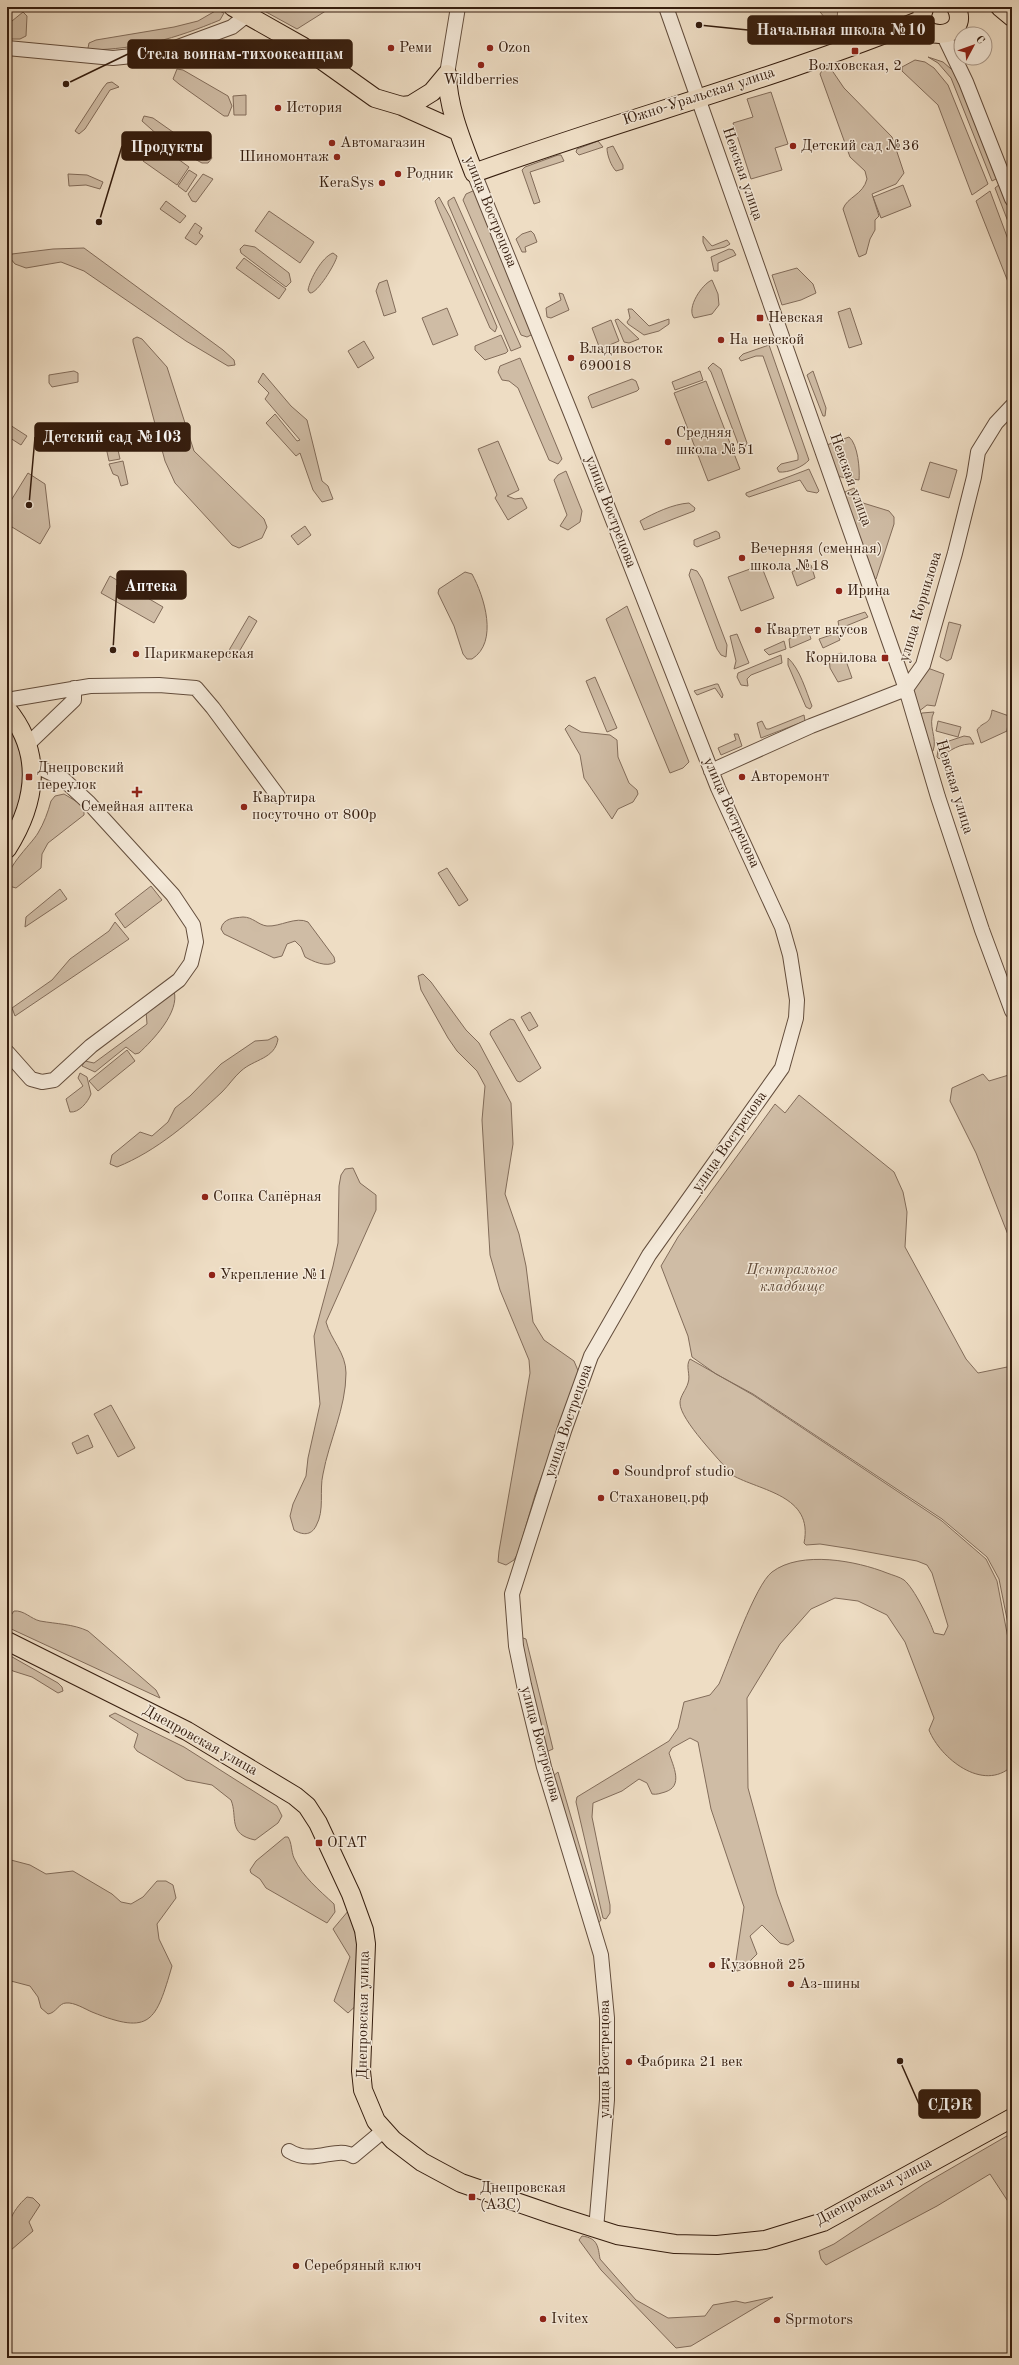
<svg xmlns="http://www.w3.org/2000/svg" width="1019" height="2365" font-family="'Old Standard TT',serif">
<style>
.green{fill:#cfbca5;stroke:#826c5a}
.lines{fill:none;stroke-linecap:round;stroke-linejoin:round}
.minor-casing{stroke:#634d3c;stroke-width:16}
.major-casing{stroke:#351d0e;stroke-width:20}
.minor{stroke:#f4e9d9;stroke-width:14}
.major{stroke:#eeddc4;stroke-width:18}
.poi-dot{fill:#8f2418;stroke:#f4e9d9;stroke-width:1.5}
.labels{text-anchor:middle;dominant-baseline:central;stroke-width:3;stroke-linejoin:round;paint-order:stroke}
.poi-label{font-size:15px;fill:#351d0e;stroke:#f4e9d9;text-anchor:start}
.street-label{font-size:15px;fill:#351d0e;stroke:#f4e9d9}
.park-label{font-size:15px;font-style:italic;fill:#634d3b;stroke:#f4e9d9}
.leader{fill:none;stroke:#351d0e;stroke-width:1.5}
.callout-dot{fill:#351d0e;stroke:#f4e9d9;stroke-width:1.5}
.callout{fill:#351d0e;stroke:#351d0e;stroke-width:1.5}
.callout-label{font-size:16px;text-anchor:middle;font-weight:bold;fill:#fff}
</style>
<rect width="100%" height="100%" fill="#eeddc4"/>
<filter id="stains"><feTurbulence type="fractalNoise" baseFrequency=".005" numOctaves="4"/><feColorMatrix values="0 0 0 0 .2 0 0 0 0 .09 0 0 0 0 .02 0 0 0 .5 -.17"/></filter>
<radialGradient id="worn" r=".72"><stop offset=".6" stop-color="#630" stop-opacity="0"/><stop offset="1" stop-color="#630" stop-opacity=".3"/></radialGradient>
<path class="green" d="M257 7H332L297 29Z
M816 7H838L837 19 831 22 825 18Z
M217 10 224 13 220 20C174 39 139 49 89 50L88 48 89 43 96 40 174 27 198 21Z
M23 12 27 16 26 36 20 39H7V21H12Z
M928 57 943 62 958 75 998 178 992 181 951 78 938 63Z
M915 60 925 62 934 68 948 85 988 184 972 195 938 105 902 71V67Z
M829 66 844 88 892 137 904 173 896 184 872 194 879 216 875 220V230L870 239 866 254 859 257 857 252 843 209C847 197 863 195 867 179L865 171 850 157 820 74 823 69Z
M177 69 183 70 228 96 232 106 228 116H224L179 84 173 79Z
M112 82 119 87 110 90 85 129 79 134 75 131 103 88 107 83Z
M771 92 788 144 775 148 782 170 751 179 733 123 753 117 747 99Z
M246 95V115H234L233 96Z
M144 116 153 118 180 137 208 152 212 158 208 163H202L169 145 142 121Z
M598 141 603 147 579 155 576 152 577 149Z
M156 143 189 167 177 185 143 161Z
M613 146 623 165V169L616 171C611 166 607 155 607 148Z
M558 155H561L564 161 530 172 540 202 534 204 522 170 525 167Z
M189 170 197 175 186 192 178 186Z
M68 174 87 175 103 182 100 189 86 185 69 186Z
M203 174 213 179 196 202 192 201 188 194Z
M1000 184 1012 216V232L995 188Z
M903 185 911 206 881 218 873 197Z
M475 190 533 334 527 337 521 335 463 200 466 194Z
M990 191 1012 250V292L976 201Z
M439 197 450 217 492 315 497 327 495 332 490 328 438 209 435 201Z
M454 197 521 347 511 351 448 204V201Z
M166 201 186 216 180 223 160 209Z
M269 211 314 242 300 263 255 231Z
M195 223 202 228 199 233 203 236 196 245 185 238Z
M531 231 534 234 537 242 525 247 526 252H522L516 239 522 234Z
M703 236 712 246 727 240 730 244 725 247 707 251 703 242Z
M244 245 255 247 289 273 291 282 286 287 241 253 240 249Z
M84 248 223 350 234 360 235 365 228 366 186 341 84 271 61 262 26 268 15 264 10 258 12 254 53 249Z
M729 249 733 250 736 255 718 263V271H714L711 257Z
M333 253 337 256C336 263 317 294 310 293L308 290C310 279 322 257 333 253Z
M244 258 286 289 279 299 236 268Z
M797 268 813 284 816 293 801 300 782 305 772 275Z
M387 280 396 312 384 316 376 291 379 283Z
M712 280 718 294 719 305 712 314 694 318C686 308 702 284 712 280Z
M559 293 563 294 569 310 551 318 547 317 546 308 561 300Z
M447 308 458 335 433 345 422 318Z
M850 308 862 344 849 348 838 312Z
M628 309H632L649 326 669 319V324L659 331 644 335 628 324 627 322 630 318Z
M618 319 639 339 629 343 624 342 615 320Z
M611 320 619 341 600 349 592 328Z
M501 335 508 351 506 353 485 360 475 350V346Z
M137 337 142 339 167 367 194 451 264 519 267 527 262 538 239 548 232 545 175 483 165 461 133 342V339Z
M364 341 374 358 358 368 348 351Z
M769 345 809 460C803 467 788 473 779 472L777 468 781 464 798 460V455L763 356H756L741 361 739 358 743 354Z
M520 358 562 459 558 464 549 460 518 388 509 381 502 380 498 372 500 366Z
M713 363 721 369 747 443 744 449 739 446 711 372 708 368Z
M74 371 78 373V382L52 387 49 383V375Z
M700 371 703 380 675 390 672 382Z
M813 371 826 408 825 416H823L807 375Z
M263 373 291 406 307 420 322 481 328 486 333 499 322 502 313 490 300 453 296 456 266 423 275 414 297 441 300 440 265 399 269 393 258 382Z
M632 379 636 381 639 389 637 391 592 408 588 397 590 395Z
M706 381 740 469 708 481 674 393Z
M10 425 27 436 21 445 7 436V430Z
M115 436 120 459 109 461 104 438Z
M849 437C858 444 860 470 859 480L841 477 832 473 824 446Z
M498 441 519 490 507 496 515 499 522 498 527 508 508 520 495 498 497 495 478 449Z
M123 461 128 484 121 486 118 476 113 474 109 464Z
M930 462 957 470 949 498 921 490Z
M809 469 819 491 817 493 807 491 800 480 749 497 746 495V493Z
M566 471 582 511 580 522 568 530 560 526 567 515 554 480 558 475Z
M28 473 45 484 50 527 40 544 7 524V507Z
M854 488 863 503 889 511 894 517V524L876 579 872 578 844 497 845 492Z
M689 503 695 508 694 511 650 528 644 530 640 521C654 513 673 504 689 503Z
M305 526 311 535 298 545 291 536Z
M716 531 719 533 720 538 697 547 694 545V540Z
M761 565 774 598 741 611 728 577Z
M805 565H811L815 578 797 586 792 572Z
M691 569 697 571 702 579 727 645 726 657 721 655 717 649 689 575Z
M465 572 472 574C484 596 499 642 472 659H467L463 654 454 626 438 593 439 589Z
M110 576 163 607 154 623 101 593Z
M627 606 689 762 683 768 670 773 606 619Z
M865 612 868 617 841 628 839 627 838 621Z
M249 616 257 621 236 657 228 652Z
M949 622 961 625 951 659 947 661 940 657Z
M805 631 809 633 811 639 790 648 789 639Z
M837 633 840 640 823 648 819 639Z
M737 634 749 663 734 669 736 661 730 636Z
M784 641 786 649 769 655 764 650Z
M841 653 844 655 852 678 838 682 830 668 829 657Z
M781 655 782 663 751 675 747 679 748 686 741 685 737 677 738 673Z
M788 658C800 669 806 691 812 706L810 709 806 707 788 665Z
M925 667 944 674 935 706 927 705 918 712 912 687Z
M595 677 617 728 607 732 586 681Z
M716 684H718L723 695 722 698 715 688 697 695 694 691Z
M992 710 1009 716 1007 731 981 743 977 730C984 720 990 726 992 710Z
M934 712C927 725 938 738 933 751L929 752 917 718 922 713Z
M804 715 805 721 761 738 757 723 762 721 766 729H769Z
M938 721 961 727 958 737 936 731Z
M7 725C11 731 17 738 20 746 29 771 24 807 7 828V796L9 786Z
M569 725 581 732 610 735 617 740 618 757 629 783 637 790 638 794 633 802 618 809 612 819 584 778 580 755 565 729Z
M734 734H738L742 746 721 755 718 748 736 740Z
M964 736 970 737 974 744C961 743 949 750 939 759L937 757 938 750 946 742Z
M64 794 84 806V815L48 843 42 854 41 868 16 888 9 886C0 872 31 845 38 833 44 823 48 812 51 801L55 796Z
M447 868 468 900 459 906 438 873Z
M151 886 162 900 125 928 115 914Z
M60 889 67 899 25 927 26 917Z
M243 917C253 917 258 925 267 926 280 927 296 916 308 922L334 957 335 962C327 968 312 961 305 957L301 947 295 941 287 944 282 956 274 958 224 934 221 929C223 918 234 918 243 917Z
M115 922 129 939 15 1016 12 1008 52 980 70 959 109 931Z
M423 974 431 982 466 1030 479 1043 511 1103 513 1144 505 1194 519 1234 526 1266 533 1322 544 1340 574 1361 579 1373 535 1495 518 1553 514 1560 506 1565 498 1562 499 1551 530 1373 529 1360 500 1290 490 1255 482 1120 485 1086 477 1071 457 1051 448 1038 421 990 418 976Z
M174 991C180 1012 153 1040 139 1053L135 1054 126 1047 95 1072 82 1066 85 1061 94 1063 147 1024 146 1011Z
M530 1012 538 1026 529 1031 521 1017Z
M510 1019 514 1020 541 1068 520 1082 517 1081 490 1034 491 1031Z
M276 1036 278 1039C275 1059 254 1059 241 1071 234 1077 229 1085 222 1092 191 1121 157 1151 117 1167L110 1164 112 1155 140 1132 152 1136 168 1122 175 1108 190 1096 221 1064 255 1041 268 1040Z
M127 1050 135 1061 98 1091 89 1081Z
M80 1073 87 1077 91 1094C88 1102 79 1113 70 1112L66 1099 83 1086 78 1078Z
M983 1074 989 1081 1012 1074V1245L976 1153 950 1101 952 1088Z
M799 1095 894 1172 903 1192 907 1212 905 1247 966 1359 978 1373 1012 1366V1644L999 1579 987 1557 942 1519 753 1394 716 1374 692 1357 688 1336 661 1266 678 1237 775 1104 785 1113Z
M353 1168 360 1183 376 1195V1210L326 1322C331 1340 346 1353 346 1373 346 1408 329 1441 323 1474 319 1491 325 1510 316 1526 311 1536 302 1535 294 1530L290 1516 293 1504 306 1476 308 1458 320 1404 314 1336 333 1266 338 1243 339 1186 341 1175 345 1169Z
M690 1359 753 1395 942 1521 986 1559 997 1581 1012 1659V1766C983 1793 940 1758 929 1730L934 1718 905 1642 887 1615 858 1601 835 1598 811 1609 780 1644 747 1698 748 1788 777 1894 794 1941 788 1945 780 1943 762 1925 750 1936 757 1954 741 1970 737 1971 735 1967 744 1907 711 1809 698 1742 690 1738 672 1748 669 1753C673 1766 684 1786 665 1792 661 1793 657 1795 652 1794L647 1783 639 1779 622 1791 593 1803 592 1817 610 1905V1913L606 1919 603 1918 576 1802 577 1797 669 1741 678 1728 684 1702 710 1695 719 1684C729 1661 755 1585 772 1572 801 1550 857 1561 887 1573 892 1575 900 1577 904 1580 914 1588 930 1621 934 1633L944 1635 948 1626 932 1573 927 1565 917 1561 852 1549 820 1544 806 1545 804 1543C814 1495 760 1491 732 1475 720 1460 680 1420 680 1403 680 1396 686 1390 688 1383 691 1375 685 1366 690 1359Z
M111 1405 135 1448 118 1457 94 1414Z
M88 1435 93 1447 77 1454 72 1443Z
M14 1611C24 1610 31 1619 40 1621 57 1624 73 1624 88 1631L156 1690 160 1698 7 1627V1621Z
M520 1637 526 1639 553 1749 546 1752Z
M7 1654 58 1683 62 1687 63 1691 58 1693 32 1677 13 1671 7 1667Z
M115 1713 184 1747 277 1806 282 1816 278 1823 255 1840C227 1834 238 1817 231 1800L212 1785 186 1780 137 1751 134 1747 138 1734 109 1716Z
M558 1772 601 1920 597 1925 552 1777Z
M285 1837H288C292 1843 291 1851 294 1858 303 1877 319 1890 334 1904L335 1912 327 1923 266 1888 260 1879 251 1873 250 1870 256 1861Z
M7 1859 30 1865 46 1874 73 1871 112 1894 121 1902 131 1904 143 1897 157 1881H166L173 1885 176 1898 157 1924 159 1939 172 1966C156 2021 151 2036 92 2012 85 2009 74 2002 66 2003 59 2003 56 2013 48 2014L41 2008 38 1997 30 1986 7 1980Z
M349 1910 357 1940 359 2003 348 2013 334 2001 350 1957 333 1929Z
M1012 2133V2202L1009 2203 990 2174 937 2206 826 2265 821 2259 819 2251 834 2244 924 2184Z
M27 2197 33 2198 40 2205 29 2222 33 2231 11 2250 8 2251C3 2230 11 2211 27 2197Z
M582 2236C598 2238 598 2247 600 2259L636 2300 668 2318 705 2316 713 2305 736 2301 745 2303 773 2297 691 2346 676 2348 601 2270 579 2240Z"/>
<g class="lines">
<g class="minor-casing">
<path id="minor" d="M666 7 906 689 938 797 982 930 1012 1011
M943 34 966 82 1012 199
M7 48 113 58 142 55 175 48 232 27 247 15
M447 74 458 7
M474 173 574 421 718 788 782 927 790 955 797 1000 796 1018 782 1068 649 1255 591 1356 564 1431 512 1594 516 1646 524 1685 544 1767 601 1955 607 2018V2100L596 2229
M7 700 90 686 159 685 196 688 213 708 278 796
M26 746 74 700V688
M711 771 811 726 906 689 923 665 955 553 974 477 978 452 996 423 1012 406
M7 1052 31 1079 42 1082 54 1080 91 1046 179 980 191 963 196 942 193 925 173 895 89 803 63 779 32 764
M289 2151C314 2166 337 2145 353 2156L383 2131"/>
</g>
<g class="major-casing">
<path id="major" d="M233 7 302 46 375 98 402 106 411 105 432 92 447 74
M1000 7 1012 17
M924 9C910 44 973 41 956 7
M447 74C448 109 462 141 474 173 623 119 776 79 923 19
M402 106 458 131
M7 709C44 754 36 803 7 849
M7 1641 187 1731 295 1796 307 1806 318 1823 351 1894 364 1930 366 1944 361 2071 363 2090 376 2121 393 2140 422 2162 461 2183 554 2215 617 2235 675 2244 717 2245 765 2240 823 2222 1012 2118"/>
</g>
<use href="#minor" class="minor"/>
<use href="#major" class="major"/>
</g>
<g class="poi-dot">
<circle cx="391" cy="48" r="4"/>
<circle cx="490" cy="48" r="4"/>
<rect x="851" y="47" width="8" height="8" rx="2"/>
<circle cx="481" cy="65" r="4"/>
<circle cx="278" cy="108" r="4"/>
<circle cx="332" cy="143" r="4"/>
<circle cx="793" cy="146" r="4"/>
<circle cx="337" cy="157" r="4"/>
<circle cx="398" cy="174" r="4"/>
<circle cx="382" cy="183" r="4"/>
<rect x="756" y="314" width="8" height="8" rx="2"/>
<circle cx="721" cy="340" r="4"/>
<circle cx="571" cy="358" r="4"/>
<circle cx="668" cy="442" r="4"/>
<circle cx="742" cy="558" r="4"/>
<circle cx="839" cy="591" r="4"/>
<circle cx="758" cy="630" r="4"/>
<circle cx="136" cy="654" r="4"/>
<rect x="881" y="654" width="8" height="8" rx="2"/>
<rect x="25" y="773" width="8" height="8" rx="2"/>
<circle cx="742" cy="777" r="4"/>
<path d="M135 786h4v4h4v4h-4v4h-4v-4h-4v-4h4z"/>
<circle cx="244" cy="807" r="4"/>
<circle cx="205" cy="1197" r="4"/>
<circle cx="212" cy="1275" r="4"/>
<circle cx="616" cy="1472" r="4"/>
<circle cx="601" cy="1498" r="4"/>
<rect x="315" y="1839" width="8" height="8" rx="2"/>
<circle cx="712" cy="1965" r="4"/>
<circle cx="791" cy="1984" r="4"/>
<circle cx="629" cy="2062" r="4"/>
<rect x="468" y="2193" width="8" height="8" rx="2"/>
<circle cx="296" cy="2266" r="4"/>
<circle cx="543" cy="2319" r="4"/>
<circle cx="777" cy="2320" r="4"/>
</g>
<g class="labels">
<g class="poi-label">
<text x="399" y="48">Реми</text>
<text x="498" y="48">Ozon</text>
<text x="855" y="66" text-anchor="middle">Волховская, 2</text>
<text x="481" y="80" text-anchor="middle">Wildberries</text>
<text x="286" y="108">История</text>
<text x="340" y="143">Автомагазин</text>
<text x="801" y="146">Детский сад №36</text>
<text x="329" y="157" text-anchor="end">Шиномонтаж</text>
<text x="406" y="174">Родник</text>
<text x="374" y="183" text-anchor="end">KeraSys</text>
<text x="768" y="318">Невская</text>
<text x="729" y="340">На невской</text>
<text x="579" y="349">Владивосток<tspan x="579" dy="17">690018</tspan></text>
<text x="676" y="433">Средняя<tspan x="676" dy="17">школа №51</tspan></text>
<text x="750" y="549">Вечерняя (сменная)<tspan x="750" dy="17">школа №18</tspan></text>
<text x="847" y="591">Ирина</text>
<text x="766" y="630">Квартет вкусов</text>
<text x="144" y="654">Парикмакерская</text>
<text x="877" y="658" text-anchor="end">Корнилова</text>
<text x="37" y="768">Днепровский<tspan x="37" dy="17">переулок</tspan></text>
<text x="750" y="777">Авторемонт</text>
<text x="252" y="798">Квартира<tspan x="252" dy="17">посуточно от 800р</tspan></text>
<text x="137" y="807" text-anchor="middle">Семейная аптека</text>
<text x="213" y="1197">Сопка Сапёрная</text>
<text x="220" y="1275">Укрепление №1</text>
<text x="624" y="1472">Soundprof studio</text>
<text x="609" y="1498">Стахановец.рф</text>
<text x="327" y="1843">ОГАТ</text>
<text x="720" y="1965">Кузовной 25</text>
<text x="799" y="1984">Аз-шины</text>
<text x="637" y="2062">Фабрика 21 век</text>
<text x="480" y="2188">Днепровская<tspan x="480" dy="17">(АЗС)</tspan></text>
<text x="304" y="2266">Серебряный ключ</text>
<text x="551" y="2319">Ivitex</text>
<text x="785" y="2320">Sprmotors</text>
</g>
<g class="street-label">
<text transform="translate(699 97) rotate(-18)">Южно-Уральская улица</text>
<text transform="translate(742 174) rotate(71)">Невская улица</text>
<text transform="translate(490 212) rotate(68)">улица Вострецова</text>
<text transform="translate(850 480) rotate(70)">Невская улица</text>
<text transform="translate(610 512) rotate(69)">улица Вострецова</text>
<text transform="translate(921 607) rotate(-73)">улица Корнилова</text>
<text transform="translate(954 787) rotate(73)">Невская улица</text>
<text transform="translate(731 813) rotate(66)">улица Вострецова</text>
<text transform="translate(730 1142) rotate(-55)">улица Вострецова</text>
<text transform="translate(569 1421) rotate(-71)">улица Вострецова</text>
<text transform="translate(200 1741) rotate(29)">Днепровская улица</text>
<text transform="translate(540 1744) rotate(75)">улица Вострецова</text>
<text transform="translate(364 2015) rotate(-89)">Днепровская улица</text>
<text transform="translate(605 2059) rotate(-90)">улица Вострецова</text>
<text transform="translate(874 2192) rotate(-28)">Днепровская улица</text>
</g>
<g class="park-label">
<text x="792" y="1270">Центральное<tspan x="792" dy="17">кладбище</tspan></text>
</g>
</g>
<path class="leader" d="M699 25L748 30M66 84L128 54M99 222L122 146M29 505L35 437M113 650L117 585M900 2061L919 2104"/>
<g class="callout-dot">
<circle cx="699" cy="25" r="4"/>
<circle cx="66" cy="84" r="4"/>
<circle cx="99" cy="222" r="4"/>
<circle cx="29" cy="505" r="4"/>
<circle cx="113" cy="650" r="4"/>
<circle cx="900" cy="2061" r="4"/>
</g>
<g class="callout">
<rect x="748" y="16" width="186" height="28" rx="4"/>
<rect x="128" y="40" width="224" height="28" rx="4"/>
<rect x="122" y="132" width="89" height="28" rx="4"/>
<rect x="35" y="423" width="155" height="28" rx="4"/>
<rect x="117" y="571" width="69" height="28" rx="4"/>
<rect x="919" y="2090" width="61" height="28" rx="4"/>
</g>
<g class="callout-label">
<text x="841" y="35">Начальная школа №10</text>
<text x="240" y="59">Стела воинам-тихоокеанцам</text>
<text x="167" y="152">Продукты</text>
<text x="112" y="442">Детский сад №103</text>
<text x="151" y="591">Аптека</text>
<text x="950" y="2110">СДЭК</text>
</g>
<rect width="1019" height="2365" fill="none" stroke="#eeddc4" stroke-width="24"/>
<rect x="8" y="8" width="1003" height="2349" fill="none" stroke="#351d0e" stroke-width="2"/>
<rect x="12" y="12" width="995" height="2341" fill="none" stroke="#351d0e"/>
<g transform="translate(973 46) rotate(49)"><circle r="19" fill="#f4e9d9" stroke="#a89788"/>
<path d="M0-3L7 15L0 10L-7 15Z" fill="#8f2418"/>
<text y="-6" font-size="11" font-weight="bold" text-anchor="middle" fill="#351d0e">С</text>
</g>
<rect width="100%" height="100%" filter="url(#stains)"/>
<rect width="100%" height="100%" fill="url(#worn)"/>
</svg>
